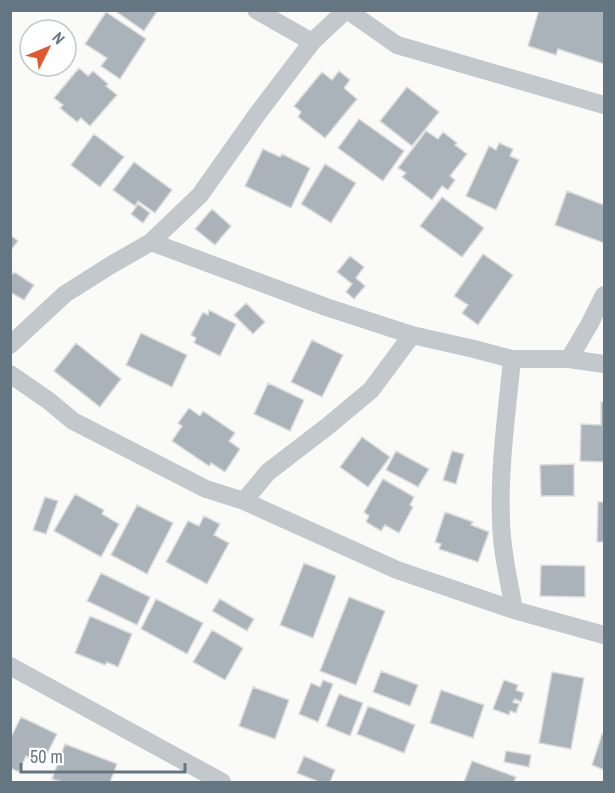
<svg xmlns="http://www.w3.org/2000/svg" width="615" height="793" font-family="'Archivo Narrow',sans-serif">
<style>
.building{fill:#aab3b9;stroke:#dcdcda;stroke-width:1.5}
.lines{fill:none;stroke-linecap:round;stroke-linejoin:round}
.street{stroke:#c3c8cc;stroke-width:18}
</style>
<rect width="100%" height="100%" fill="#fafaf8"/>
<path class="building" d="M114 10H158L144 31Z
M539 10H604V64L558 49 556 55 528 46Z
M106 12 146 39 120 79 101 66 107 58 85 44Z
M79 68 88 76 93 71 108 84 106 86 117 95 90 126 81 118 77 122 60 108 63 105 54 98Z
M339 71 350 80 344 88 357 99 325 138 298 117 301 112 294 106 322 72 332 80Z
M407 87 439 112 412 146 380 121Z
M359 119 404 151 383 181 338 148Z
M426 131 438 139 443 132 457 143 455 145 467 154 450 176 455 180 448 190 442 186 432 200 402 177 406 173 398 168Z
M94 134 124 157 100 187 71 165Z
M499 143 513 149 510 156 519 160 496 210 466 196 489 146 496 150Z
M263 149 280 157 282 154 310 168 291 208 245 186Z
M134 162 172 190 155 213 138 201 135 206 113 190Z
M325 164 356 183 331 223 301 204Z
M567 191 604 205V243L555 225Z
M442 197 484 228 462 257 420 226Z
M138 204 150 213 143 223 131 214Z
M212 209 231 226 215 245 195 229Z
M10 235 18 241 10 251Z
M483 254 513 275 478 325 462 313 468 305 454 296Z
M350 256 364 267 356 278 365 286 354 299 346 292 352 284 337 272Z
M14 272 34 285 24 300 10 292V277Z
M246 303 265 322 253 334 234 315Z
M209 310 236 324 220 356 194 343 196 338 191 335 203 312 208 315Z
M141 333 187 355 172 387 126 365Z
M312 340 343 355 322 397 291 382Z
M76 343 121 379 100 407 54 371Z
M268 383 304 400 290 431 254 414Z
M601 402H604V462L580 461 581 424 601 425Z
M189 408 200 416 203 411 235 433 229 441 240 449 225 472 211 463 209 466 172 441 182 426 178 423Z
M362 437 390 457 368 487 340 467Z
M396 451 429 469 418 487 386 470Z
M452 451 464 454 456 484 443 480Z
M574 464V496H541L540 465Z
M383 479 414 497 410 505 413 507 399 533 385 525 381 531 366 522 369 516 364 512Z
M75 494 104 510 102 514 119 524 101 557 54 531Z
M45 497 58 501 46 534 33 530Z
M598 502H604V542H597Z
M137 505 173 523 147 574 111 555Z
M445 512 473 522 471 525 489 532 478 562 439 549 441 544 435 542Z
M204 516 220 524 214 535 229 543 207 584 166 562 188 521 199 526Z
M304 563 336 576 313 638 280 625Z
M541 565 585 566V597L540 596Z
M101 573 150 597 137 625 87 601Z
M349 597 385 611 356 685 320 671Z
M156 599 203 623 187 654 141 629Z
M220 599 254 619 247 631 212 611Z
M90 616 132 634 118 667 107 662 105 665 75 653Z
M212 630 243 648 225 680 193 662Z
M381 671 418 685 410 706 373 692Z
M552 672 584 678 571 749 539 743Z
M323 680 333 684 318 722 299 714 311 683 320 687Z
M504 680 518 685 516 690 524 693 521 702 515 699 513 702 519 704 516 713 510 711 509 715 493 709Z
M253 687 289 700 275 739 239 726Z
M441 690 484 705 473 738 430 723Z
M339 694 363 703 350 736 326 726Z
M368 706 415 725 404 753 357 734Z
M21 717 57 734 42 764 26 756 19 772 10 768V739Z
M602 734 604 735V770L592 765Z
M65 744 117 764 110 782H62L52 779Z
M506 751 531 755 529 767 504 762Z
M304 756 335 770 330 782H319L297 773Z
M472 761 516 777 514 782H464Z"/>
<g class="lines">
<path class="street" d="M256 10 312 42
M347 10 397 45 604 105
M151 242 326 307 412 335 474 349 512 359H569L604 364
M10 345 65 294 111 265 151 242 200 195 258 113 312 42 346 10
M512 359C507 412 499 466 501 519 501 549 509 580 514 610
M569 359 589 325 604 295
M10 374 49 401 73 421 206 489 244 501 397 570 514 610 604 635
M244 501 268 472 328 426 371 390 412 335
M10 666 222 782"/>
</g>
<rect width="615" height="793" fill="none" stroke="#657683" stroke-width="24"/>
<g transform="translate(48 48) rotate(47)"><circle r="28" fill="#ffffff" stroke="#c1c8cd" stroke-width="1.5"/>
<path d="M0-4.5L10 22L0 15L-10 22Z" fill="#e4572e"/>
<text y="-9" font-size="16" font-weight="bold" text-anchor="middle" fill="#657683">N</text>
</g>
<path d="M21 763v9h164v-9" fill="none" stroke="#657683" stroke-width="3"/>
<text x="30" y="763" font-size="18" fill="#657683" stroke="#ffffff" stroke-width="4.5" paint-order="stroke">50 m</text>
</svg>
